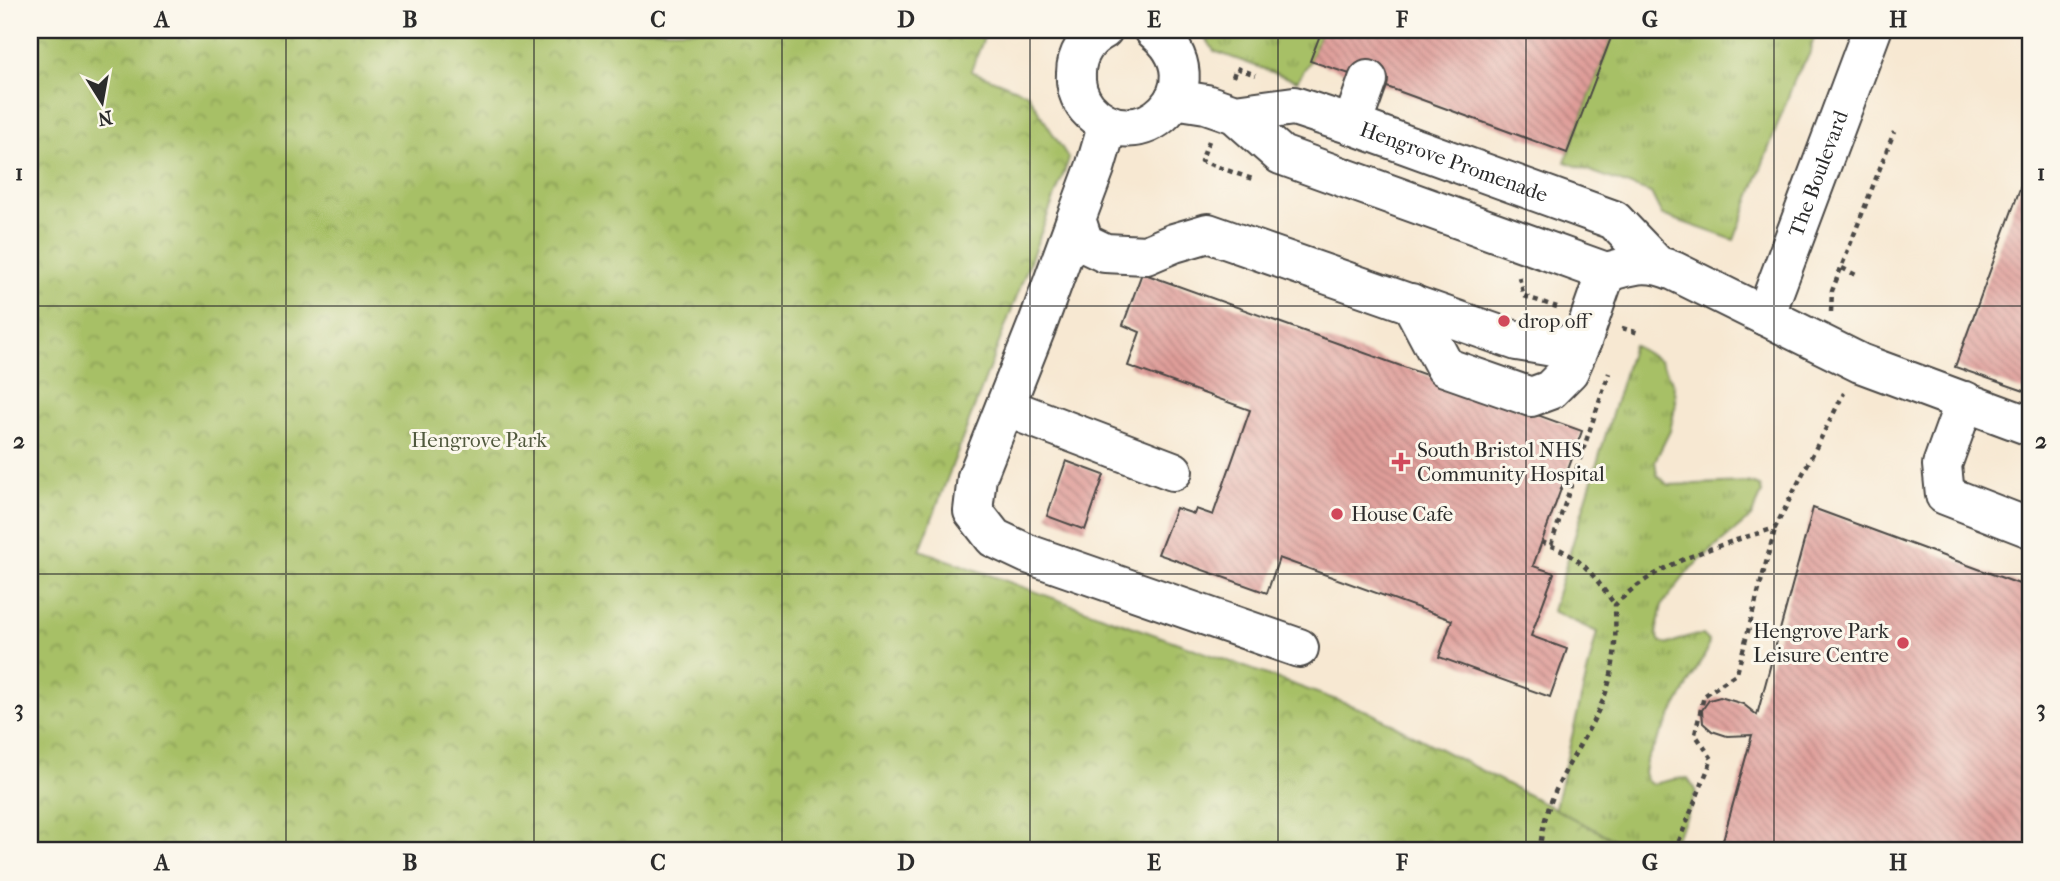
<svg xmlns="http://www.w3.org/2000/svg" width="2060" height="881" font-family="'IM FELL French Canon',serif">
<style>
.grass{fill:url(#grass-tufts);stroke:#697648;stroke-width:2}
.park{fill:url(#park-crowns);stroke:#697648;stroke-width:2}
.building{fill:url(#building-back-hatch)}
.lines{fill:none;stroke-linecap:round;stroke-linejoin:round}
.minor-casing{stroke:#4a4744;stroke-width:42}
.path{stroke:#4a4744;stroke-width:4.5;stroke-dasharray:5 5;stroke-linecap:butt}
.minor{stroke:#fff;stroke-width:38}
.grid{fill:none;stroke:#2b2b2b;stroke-width:2;stroke-opacity:0.55}
.poi-dot{fill:#d1495b;stroke:#fbf7ec;stroke-width:2.5}
.labels{text-anchor:middle;dominant-baseline:central;stroke-width:6;stroke-linejoin:round;paint-order:stroke}
.street-label{font-size:21px;fill:#2b2b2b;stroke:#fbf7ec}
.poi-label{font-size:21px;fill:#2b2b2b;stroke:#fbf7ec;text-anchor:start}
.park-label{font-size:21px;fill:#50583d;stroke:#fbf7ec}
.neatline{fill:none;stroke:#2b2b2b;stroke-width:2.5}
.grid-label{font-size:23px;text-anchor:middle;font-weight:bold;fill:#2b2b2b}
</style>
<defs>
<pattern id="grass-tufts" width="24" height="20" patternUnits="userSpaceOnUse" patternTransform="scale(1.75)"><rect width="24" height="20" fill="#a7c066"/><path d="M3 7l-1-3M5 7V3M7 7l1-3M15 17l-1-3M17 17v-4M19 17l1-3" fill="none" stroke="#889c54"/></pattern>
<pattern id="park-crowns" width="20" height="18" patternUnits="userSpaceOnUse" patternTransform="scale(1.75)"><rect width="20" height="18" fill="#a7c066"/><path d="M2 6a3 3 0 1 1 6 0M12 15a3 3 0 1 1 6 0" fill="none" stroke="#889c54"/></pattern>
<pattern id="building-back-hatch" width="6" height="6" patternUnits="userSpaceOnUse" patternTransform="scale(1.75)"><rect width="6" height="6" fill="#df9d99"/><path d="M-1 5l2 2M0 0l6 6M5-1l2 2" fill="none" stroke="#b5807d"/></pattern>
</defs>
<rect width="100%" height="100%" fill="#fbf7ec"/>
<filter id="ink" filterUnits="userSpaceOnUse"><feTurbulence type="fractalNoise" baseFrequency=".0143" numOctaves="2"/><feDisplacementMap in="SourceGraphic" scale="14" xChannelSelector="R" yChannelSelector="G"/><feConvolveMatrix kernelMatrix="1 2 1 2 8 2 1 2 1" color-interpolation-filters="sRGB"/></filter>
<filter id="wash" filterUnits="userSpaceOnUse"><feTurbulence type="fractalNoise" baseFrequency=".00686" numOctaves="4" result="noise"/><feDisplacementMap in="SourceGraphic" scale="28" xChannelSelector="R" yChannelSelector="G"/><feGaussianBlur stdDeviation="1.57" result="paint"/><feColorMatrix in="noise" values="0 0 0 0 0 0 0 0 0 0 0 0 0 0 0 0 0 1.4 0 .05"/><feComposite in="paint" operator="in"/></filter>
<g filter="url(#wash)">
<rect width="100%" height="100%" fill="#f7e8d2"/>
<path class="grass" d="M1201 30H1322L1310 61 1297 81 1214 51Z
M1614 30H1816L1809 55 1796 76 1734 240 1662 215 1651 193 1565 162Z
M1633 345 1660 361 1673 382 1676 403 1670 431 1655 461 1657 475 1668 485 1747 482 1760 486 1762 493 1751 517 1691 568 1662 605 1656 634 1660 642 1668 644 1690 636 1703 635 1709 641 1707 651 1646 761 1644 772 1646 780 1653 784 1675 779 1688 778 1696 792 1684 823 1667 851H1549L1550 828 1597 632 1552 611Z"/>
<path class="park" d="M30 30H987L971 71 1027 93 1069 159 920 550 1367 711 1636 851H30Z"/>
<g id="blocks">
<path class="building" d="M1322 30H1614L1567 153 1368 80 1310 61Z
M2030 161V393L1955 367Z
M1142 273 1582 431 1533 566 1554 573 1531 636 1567 649 1550 697 1439 657 1452 620 1279 558 1267 593 1158 554 1176 508 1194 514 1196 509 1213 515 1250 410 1128 366 1140 332 1123 325Z
M1066 461 1104 475 1085 530 1047 516Z
M1813 508 2030 588V851H1720L1752 735 1727 736 1712 731 1703 723 1702 710 1709 700 1720 697 1743 704 1757 715Z"/>
</g>
</g>
<g filter="url(#ink)">
<use href="#blocks" fill-opacity="0" stroke="#4a4744" stroke-width="2"/>
<g class="lines">
<g class="minor-casing">
<g id="minor">
<path d="M1103 30C1087 38 1076 55 1076 73 1075 85 1079 98 1087 108 1137 165 1223 85 1154 30"/>
<path d="M1174 99 1206 104 1235 114 1281 155 1606 272C1634 265 1645 259 1674 271L1860 363 2030 426"/>
<path id="s1" d="M1235 114 1294 106 1352 125 1614 220 1656 264"/>
<path d="M1108 124 1095 168 1076 219 1084 243 1105 253 1146 255 1174 243 1208 233 1517 341 1553 347 1582 341 1606 272"/>
<path d="M1352 125 1368 80"/>
<path d="M1076 219 1038 323 977 477 973 511 994 538 1028 554 1299 648"/>
<path d="M1411 303 1445 367 1531 397 1550 390 1569 371 1582 341"/>
<path id="s2" d="M1765 316 1872 30"/>
<path d="M1965 401 1942 465 1945 495 2030 528"/>
<path d="M1005 407 1173 471"/>
</g>
</g>
<path class="path" d="M1233 77 1236 68 1256 75
M1209 141 1201 161 1255 180
M1842 268 1856 275
M1519 277 1524 296 1557 307
M1831 312 1832 291 1894 132
M1622 328 1639 333
M1541 542C1581 555 1591 572 1615 605
M1551 545 1609 373
M1540 851C1543 790 1584 749 1605 695 1616 666 1616 635 1615 605 1658 561 1718 546 1775 528L1844 393
M1675 851 1712 759 1695 734 1704 696 1737 673 1775 529"/>
<use href="#minor" class="minor"/>
</g>
</g>
<path class="grid" d="M286 30V851M534 30V851M782 30V851M1030 30V851M1278 30V851M1526 30V851M1774 30V851M30 306H2030M30 574H2030"/>
<g class="poi-dot">
<circle cx="1504" cy="321" r="7"/>
<path d="M1397.5 451.5h7v7h7v7h-7v7h-7v-7h-7v-7h7z"/>
<circle cx="1337" cy="514" r="7"/>
<circle cx="1903" cy="643" r="7"/>
</g>
<g class="labels">
<g class="street-label">
<text stroke="none"><textPath href="#s1" startOffset="229">Hengrove Promenade</textPath></text>
<text stroke="none"><textPath href="#s2" startOffset="152">The Boulevard</textPath></text>
</g>
<g class="poi-label">
<text x="1518" y="321">drop off</text>
<text x="1417" y="450">South Bristol NHS<tspan x="1417" dy="24">Community Hospital</tspan></text>
<text x="1351" y="514">House Cafe</text>
<text x="1889" y="631" text-anchor="end">Hengrove Park<tspan x="1889" dy="24">Leisure Centre</tspan></text>
</g>
<g class="park-label">
<text x="479" y="440">Hengrove Park</text>
</g>
</g>
<rect width="2060" height="881" fill="none" stroke="#fbf7ec" stroke-width="77"/>
<g transform="translate(102 102) rotate(169)" stroke="#fbf7ec" stroke-width="5" paint-order="stroke">
<path d="M0-5L12 26L0 18L-12 26Z" fill="#2b2b2b"/>
<text y="-10" font-size="19" font-weight="bold" text-anchor="middle" fill="#2b2b2b">N</text>
</g>
<rect x="38" y="38" width="1984" height="804" class="neatline"/>
<g class="grid-label">
<text x="162" y="27">A</text>
<text x="410" y="27">B</text>
<text x="658" y="27">C</text>
<text x="906" y="27">D</text>
<text x="1154" y="27">E</text>
<text x="1402" y="27">F</text>
<text x="1650" y="27">G</text>
<text x="1898" y="27">H</text>
<text x="19" y="180">1</text>
<text x="2041" y="180">1</text>
<text x="19" y="448">2</text>
<text x="2041" y="448">2</text>
<text x="19" y="716">3</text>
<text x="2041" y="716">3</text>
<text x="162" y="870">A</text>
<text x="410" y="870">B</text>
<text x="658" y="870">C</text>
<text x="906" y="870">D</text>
<text x="1154" y="870">E</text>
<text x="1402" y="870">F</text>
<text x="1650" y="870">G</text>
<text x="1898" y="870">H</text>
</g>
</svg>
